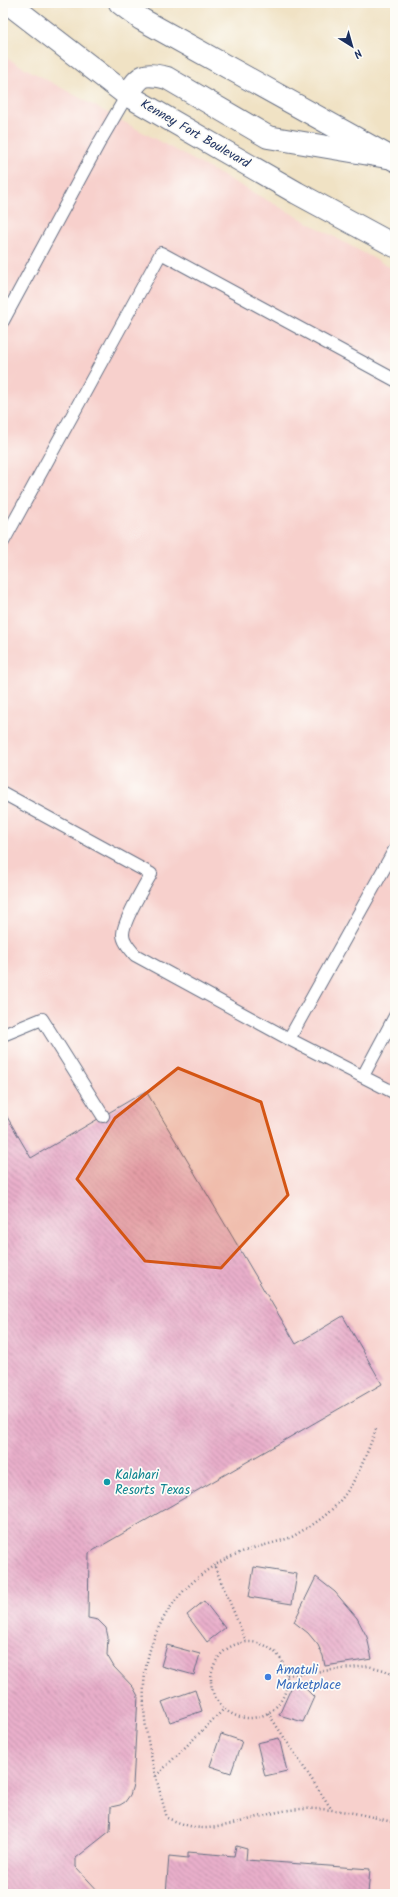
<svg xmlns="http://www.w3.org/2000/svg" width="398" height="1897" font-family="Kalam,sans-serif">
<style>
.built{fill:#f7d0cc}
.building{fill:url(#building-back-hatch)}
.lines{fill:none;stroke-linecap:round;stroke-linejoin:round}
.service-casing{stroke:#666e82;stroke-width:14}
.tertiary-casing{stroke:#666e82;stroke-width:24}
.secondary-casing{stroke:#666e82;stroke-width:24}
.path{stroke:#666e82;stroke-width:2.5;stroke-dasharray:1 3;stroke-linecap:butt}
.service{stroke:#fff;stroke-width:12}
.tertiary{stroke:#fff;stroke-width:22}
.secondary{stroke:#fff;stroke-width:22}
.marked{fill:#d45514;fill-opacity:0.2;stroke:#d45514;stroke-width:3;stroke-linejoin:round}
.culture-dot{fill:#0f9aa8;stroke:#fdfcf7;stroke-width:1.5}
.shop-dot{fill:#3f7fe0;stroke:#fdfcf7;stroke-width:1.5}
.labels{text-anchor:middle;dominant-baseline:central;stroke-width:3.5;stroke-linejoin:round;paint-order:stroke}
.street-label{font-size:13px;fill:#1b2f5e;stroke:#fdfcf7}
.culture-label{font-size:13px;fill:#0d838f;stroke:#fdfcf7;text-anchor:start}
.shop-label{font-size:13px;fill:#366cbe;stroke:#fdfcf7;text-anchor:start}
</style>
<defs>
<pattern id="building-back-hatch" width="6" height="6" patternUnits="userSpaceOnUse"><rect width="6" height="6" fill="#e9afca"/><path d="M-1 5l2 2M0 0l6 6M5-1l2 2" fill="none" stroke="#bc8fa7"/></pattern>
</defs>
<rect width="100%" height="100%" fill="#fdfcf7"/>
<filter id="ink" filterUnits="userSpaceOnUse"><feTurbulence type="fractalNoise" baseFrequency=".025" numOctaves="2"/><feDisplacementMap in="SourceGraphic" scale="8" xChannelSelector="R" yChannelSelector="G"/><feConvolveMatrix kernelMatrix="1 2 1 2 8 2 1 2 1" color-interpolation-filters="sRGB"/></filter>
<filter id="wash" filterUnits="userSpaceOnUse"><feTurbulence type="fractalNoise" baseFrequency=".012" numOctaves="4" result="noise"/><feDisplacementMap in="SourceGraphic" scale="16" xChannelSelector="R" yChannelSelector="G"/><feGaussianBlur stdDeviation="0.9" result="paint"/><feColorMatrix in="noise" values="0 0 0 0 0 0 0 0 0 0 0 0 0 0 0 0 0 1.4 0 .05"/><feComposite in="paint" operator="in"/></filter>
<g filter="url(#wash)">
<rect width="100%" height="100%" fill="#f0e2c4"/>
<path class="built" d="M3 56 395 270V1894H3Z"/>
<g id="blocks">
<path class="building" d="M146 1091 296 1344 343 1316 382 1384 89 1553 88 1618 98 1620 106 1628 108 1637 107 1655 114 1667 133 1687 138 1696 133 1785 130 1795 125 1802 120 1805 111 1807 110 1831 76 1858V1867L101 1894H3V1110L31 1158Z
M254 1567 297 1574 292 1604 249 1597Z
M316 1577 335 1592 357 1618 367 1637 372 1659 325 1666 323 1656 318 1645 308 1633 294 1622Z
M204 1601 225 1628 207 1642 187 1615Z
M167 1645 200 1654 194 1675 161 1666Z
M297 1680 314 1697 303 1722 279 1715 292 1686Z
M195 1690 202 1711 170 1722 162 1702Z
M221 1734 242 1741 231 1773 210 1766Z
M279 1738 287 1771 265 1776 257 1743Z
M236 1846 247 1849 246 1860 370 1869 368 1894H166L169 1856 188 1858V1852L234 1856Z"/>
</g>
</g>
<g filter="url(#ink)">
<use href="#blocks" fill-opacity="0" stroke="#666e82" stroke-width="1"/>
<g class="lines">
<g class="service-casing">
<path id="service" d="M3 321 99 143 127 95
M3 542 161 253 395 380
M3 793 151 874C144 886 123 922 123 934 123 942 131 950 135 955L289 1039 395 1093
M3 1035 42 1019 103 1116
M289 1039 395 849
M363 1076 395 1016"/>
</g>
<g class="tertiary-casing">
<path id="tertiary" d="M127 95C141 75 142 72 167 78L268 137 387 157"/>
</g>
<g class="secondary-casing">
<path id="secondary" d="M8 3 127 95 297 193 395 246
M120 3 141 19 395 160"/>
</g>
<path class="path" d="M376 1429C360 1472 348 1504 307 1528 301 1531 295 1536 289 1538 272 1544 253 1547 237 1554 213 1563 190 1582 175 1601 123 1669 147 1744 167 1818 180 1823 194 1829 208 1828 235 1826 262 1814 289 1810 324 1806 361 1813 395 1823
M215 1567 246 1641
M211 1680a38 38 0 1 1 76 0a38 38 0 1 1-76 0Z
M287 1675 368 1666 384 1670 395 1676
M268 1713 332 1810
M156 1776 224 1709"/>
<use href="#service" class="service"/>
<use href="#tertiary" class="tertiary"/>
<use href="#secondary" class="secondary"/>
</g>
</g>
<path class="marked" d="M178 1068 261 1102 288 1195 221 1268 145 1261 77 1179 115 1118Z"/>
<circle class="culture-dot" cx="107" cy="1482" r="4"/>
<circle class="shop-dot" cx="268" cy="1677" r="4"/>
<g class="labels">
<g class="street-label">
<text transform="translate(195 134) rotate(30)">Kenney Fort Boulevard</text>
</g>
<g class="culture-label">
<text x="115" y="1475">Kalahari<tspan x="115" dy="15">Resorts Texas</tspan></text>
</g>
<g class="shop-label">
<text x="276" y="1670">Amatuli<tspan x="276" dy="15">Marketplace</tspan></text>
</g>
</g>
<rect width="398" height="1897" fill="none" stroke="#fdfcf7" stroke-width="16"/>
<g transform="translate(352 46) rotate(143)" stroke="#fdfcf7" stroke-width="3" paint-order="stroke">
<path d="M0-3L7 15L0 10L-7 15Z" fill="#1b2f5e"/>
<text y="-6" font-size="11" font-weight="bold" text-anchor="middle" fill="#1b2f5e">N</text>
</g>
</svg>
